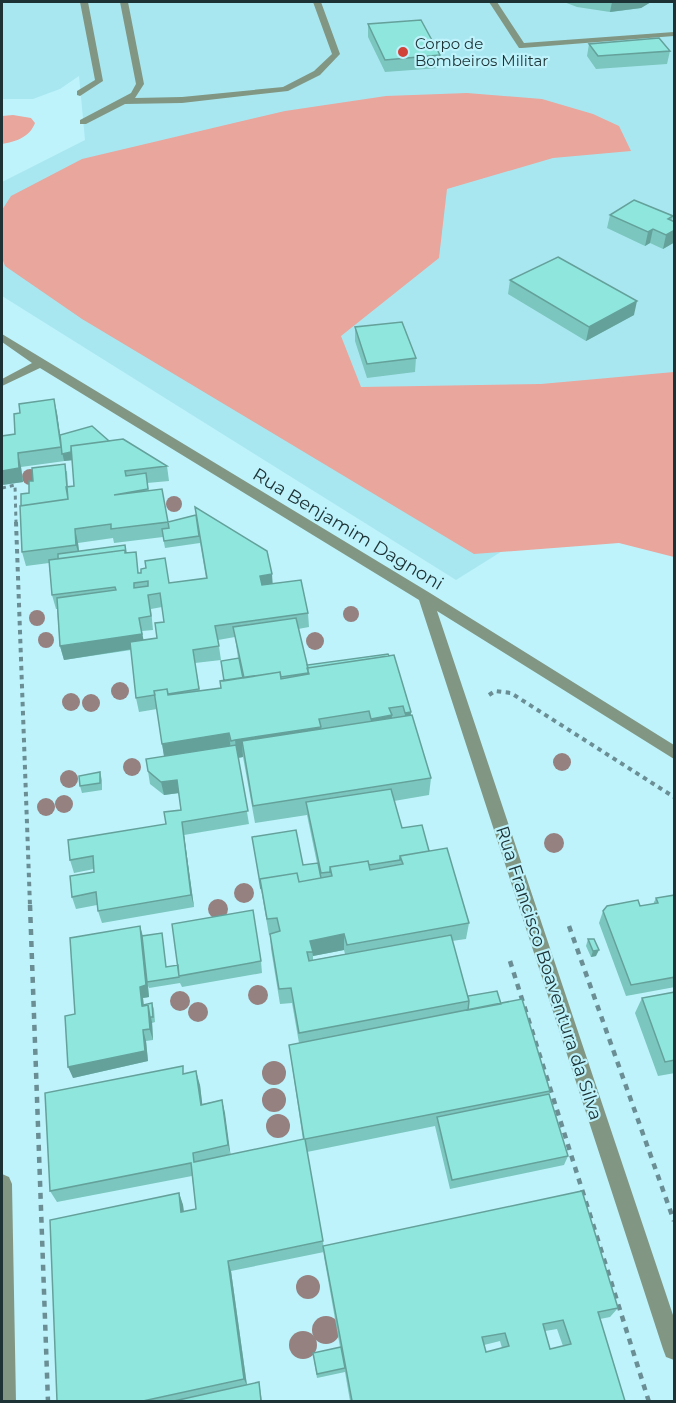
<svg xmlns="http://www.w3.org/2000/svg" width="676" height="1403" font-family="Montserrat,sans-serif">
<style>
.built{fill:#a9e7f0}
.green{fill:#e8a69d}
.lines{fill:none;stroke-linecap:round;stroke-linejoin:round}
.path-far2{stroke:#6a8e94;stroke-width:3;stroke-dasharray:4 4;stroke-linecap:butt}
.path-far1{stroke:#6a8e94;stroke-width:4;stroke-dasharray:4.5 4.5;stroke-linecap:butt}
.path{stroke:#6a8e94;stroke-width:4.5;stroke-dasharray:6 6;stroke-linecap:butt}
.minor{fill:#819784;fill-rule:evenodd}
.tree{fill:#968181}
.wall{fill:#7bc6be;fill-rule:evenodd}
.shaded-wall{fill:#64a19b}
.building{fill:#8fe6dd;stroke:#64a19b;stroke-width:1.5;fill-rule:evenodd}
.poi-dot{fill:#d14339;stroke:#bef3fc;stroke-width:2}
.labels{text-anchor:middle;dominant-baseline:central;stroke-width:4.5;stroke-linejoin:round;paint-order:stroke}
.far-poi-label{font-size:15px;fill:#1d3235;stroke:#bef3fc;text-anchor:start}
.street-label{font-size:18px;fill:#1d3235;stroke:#bef3fc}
</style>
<rect width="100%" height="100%" fill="#bef3fc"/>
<path class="built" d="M2 2H674V444L456 580 2 296V182L85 140 79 76 60 89 33 99H2Z"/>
<path class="green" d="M467 93 542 99 593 114 619 126 631 151 553 158 447 189 439 258 341 336 361 387 541 384 674 372V557L619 543 474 554 82 319 5 266 2 258V210L11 196 82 159 285 111 386 96Z
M13 115 31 118 35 123C30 137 15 142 2 144V116Z"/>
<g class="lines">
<path class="path-far2" d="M2 488 15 485 16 523"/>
<path class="path-far1" d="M16 522 30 906
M489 695 495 691 511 693 674 797"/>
<path class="path" d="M30 905 48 1402
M569 926 674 1221
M510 961 649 1402"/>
<path class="minor" d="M80 2H88L103 81 80 96 77 95V91L95 80Z
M120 2H128L144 84 135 98 182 97 283 87 314 71 332 54 313 2H321L340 54 320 75 288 91 182 103 125 104 86 124H80V120L131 93 136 84Z
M489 2H497L524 43 674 32V36L522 48H519Z
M2 334 430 593 674 745V759L437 611 674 1318V1360L666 1357 663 1349 419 600 40 368 2 386V379L32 363 2 342Z
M2 1174 9 1177 12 1184 16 1402H2Z"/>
</g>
<g class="tree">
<circle cx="30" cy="477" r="8"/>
<circle cx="174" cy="504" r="8"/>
<circle cx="351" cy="614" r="8"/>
<circle cx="37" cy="618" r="8"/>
<circle cx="46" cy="640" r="8"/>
<circle cx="315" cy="641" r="9"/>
<circle cx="120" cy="691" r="9"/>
<circle cx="71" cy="702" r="9"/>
<circle cx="91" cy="703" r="9"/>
<circle cx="562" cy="762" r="9"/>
<circle cx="132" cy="767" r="9"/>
<circle cx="69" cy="779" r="9"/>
<circle cx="64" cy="804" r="9"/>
<circle cx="46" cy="807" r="9"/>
<circle cx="554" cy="843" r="10"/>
<circle cx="244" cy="893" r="10"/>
<circle cx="218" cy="909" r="10"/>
<circle cx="258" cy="995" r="10"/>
<circle cx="180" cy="1001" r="10"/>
<circle cx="198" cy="1012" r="10"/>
<circle cx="274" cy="1073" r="12"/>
<circle cx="274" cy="1100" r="12"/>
<circle cx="278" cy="1126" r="12"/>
<circle cx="308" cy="1287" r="12"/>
<circle cx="326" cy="1330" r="14"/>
<circle cx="303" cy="1345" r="14"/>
</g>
<path class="wall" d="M564 2H651L641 8 610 12 577 7Z
M368 24 440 55 439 68 385 72 368 37Z
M589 44 670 51 667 64 596 69 587 56Z
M610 215 673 216 672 221 675 222V242L663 249 650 243 645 246 607 228Z
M510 280 634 315 586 341 508 294Z
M355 327 416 358 415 372 367 378 355 341Z
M57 413 60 437 109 441 167 466 169 481 147 483 149 491 168 522 196 515 272 584 308 613 309 627 298 629 307 665 388 654 411 712V716L431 778 429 795 394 801 402 828 429 851 469 923 466 939 452 941 468 996 501 1003 550 1091 549 1094 568 1156 564 1165 450 1189 435 1126 307 1152 323 1241 324 1252 231 1271 247 1385 259 1382 262 1401H57L179 1193 183 1205 184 1212 196 1209 192 1176 57 1202 50 1191 185 1074 200 1085 202 1104 222 1100 230 1155 303 1140 291 1059 289 1045 299 1043 292 1003 280 1004 271 949 270 935H269L252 837 303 865 317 863 307 815 255 823 243 757 238 758 249 824 184 835 194 907 102 923 98 911 97 905 76 909 72 897 94 872V869L74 873 70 860 166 824 181 810 179 793 164 795 150 784 148 771 164 756 157 709 139 712 136 698 131 650 64 660 60 646 57 609H56L52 595 49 563 26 566 22 552 21 506 29 493 33 481 67 471 68 487 74 486 72 460 21 467 23 482 2 485 15 434ZM163 537 165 548 200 543 206 578 169 583 139 573 126 553 125 545 79 551 78 543 113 538 114 543ZM162 607 164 622 157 638 143 640 142 631 153 630 151 609ZM235 637 238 658 224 681 221 688 200 691 195 663 221 660 218 640ZM344 950 345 954 313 960V956Z
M100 772 102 780V790L82 793 80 786Z
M675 895V987L626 996 599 923 603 911 653 904 656 898Z
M140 926 143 936 162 933 166 967 261 961 262 973 182 987 180 983 149 988 148 986 149 997 143 998 144 1005 152 1003 154 1009 155 1022 152 1023V1022L153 1040 146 1041 148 1061 73 1078 75 1014Z
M588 939 596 956 591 957 586 946Z
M675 992V1073L658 1076 635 1013 642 998Z
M323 1246 618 1308 610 1317 600 1319 625 1401H350L345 1372 317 1378 313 1353 340 1347 324 1257ZM557 1329 563 1346 550 1349 545 1331ZM500 1341 502 1348 486 1352 484 1345Z"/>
<path class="shaded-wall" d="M612 2H651L641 8 610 12Z
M653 229 650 243 645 246 648 232Z
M675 230V242L663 249 666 235Z
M637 301 634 315 586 341 589 327Z
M54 399 57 413 63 454 72 452 74 460 64 461 61 447Z
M18 453 21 467 23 482 2 485V471Z
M75 529 78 543 80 559 76 545Z
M272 574 273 588 261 590 260 576Z
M139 618 145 647 64 660 60 646Z
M411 712 409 730 404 731 405 713Z
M392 715 391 733 370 737 371 719Z
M321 727V745L242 741 243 757 237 758 235 740Z
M229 733 231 751 165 762 162 744Z
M177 780 179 793 164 795 161 782Z
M182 822 184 835 194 907 191 895Z
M140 926 143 938 149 997 143 998 144 1011 148 1005 152 1022 153 1040 142 1006 140 987Z
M344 934V950L313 956 310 941Z
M599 950 596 956 591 957 593 951Z
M143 1030 146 1041 148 1061 73 1078 68 1067Z
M196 1071 200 1085 204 1118 201 1105Z
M222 1100 225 1113 231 1158 228 1145Z
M179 1193 183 1205 185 1224 181 1212Z
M228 1261 231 1271 247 1386 244 1379Z"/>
<path class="building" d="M421 20 440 55 385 60 368 24Z
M659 38 670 51 598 56 589 44Z
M634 200 673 216 668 219 675 222V230L666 235 653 229 648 232 610 215Z
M558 257 637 301 589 327 510 280Z
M402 322 416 358 367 364 355 327Z
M54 399 61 447 18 453 19 468 2 471V436L15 434 14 414 20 413 19 404Z
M92 426 109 441 71 446V452L62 454 60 435Z
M123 439 167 466 125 471 126 476 146 473 148 489 114 495 162 489 168 522 111 529V524L75 529 76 545 22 552 20 506 68 499 66 487 74 486 71 446Z
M65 464 68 499 21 506V494L29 493V481H33L32 468Z
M195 507 267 551 272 574 260 576 262 585 301 580 308 613 215 626 219 646 193 650 199 689 168 694 167 689 154 691 155 695 136 698 130 642 157 638 155 623 164 622 160 593 148 595 151 616 139 618 142 634 60 646 57 598 116 590 115 587 52 595 49 560 125 550V553L136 552 138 573H141V569L146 568 145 561 165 558 169 583 207 578ZM148 581V586L134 588V583Z
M196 515 199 536 164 541 162 529 169 528 168 522Z
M125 545 126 553 125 550 58 559V554Z
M296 618 308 668V673L281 677 280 672 244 678 233 627Z
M388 654 389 656 308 668 307 665Z
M394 655 411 712 405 713 403 706 389 708 392 715 371 719 369 711 319 719 321 727 235 740 231 741 229 733 162 744 154 691 167 689 168 695 221 688 220 681 280 672 281 679 309 674 307 668Z
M239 658 243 678 224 681 221 661Z
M412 715 431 778 253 806 242 741Z
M236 745 248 811 182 822 191 895 98 911 96 892 72 897 70 876 94 872 93 856 70 860 68 840 166 824 164 812 181 810 177 780 161 782 148 771 146 759Z
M100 772V783L80 786 79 776Z
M391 789 402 828 422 825 429 851 400 856V860L369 865 368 861 330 867V872L321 873 306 802Z
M296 830 303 865 318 863 321 878 299 882 297 873 260 879 261 889 252 837Z
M447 848 469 923 347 945 344 934 310 941 313 952H307L309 961 451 935 469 1001 299 1033 291 988 279 989 270 934 280 931 277 918 267 919 260 879 297 873 299 882 332 876 330 867 368 861 370 870 403 864 400 856Z
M675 895V977L631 985 603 911 607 906 638 900 640 906 658 903 656 898Z
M253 910 261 961 179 976 172 924Z
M140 926 146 985 140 987 142 1006 148 1005 150 1029 143 1030 145 1051 68 1067 65 1016 75 1014 70 938Z
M162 933 166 967 178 965 179 977 147 982 142 936Z
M588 939H594L599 950 593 951Z
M497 991 501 1004 468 1010 469 1001 468 996Z
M675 992V1060L665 1062 642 998Z
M522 999 550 1091 305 1139 323 1241 228 1261 244 1379 143 1401H57L50 1220 179 1193 181 1212 196 1209 191 1163 50 1191 45 1093 183 1066V1074L196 1071 201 1105 222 1100 228 1145 193 1153 194 1162 304 1139 289 1045Z
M152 1003 153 1017H150L148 1005 143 1006V1005Z
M549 1094 568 1156 452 1180 437 1117Z
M582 1191 618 1308 598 1312 625 1401H352L323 1246ZM563 1320 571 1344 550 1349 543 1324ZM505 1333 509 1346 486 1352 482 1337Z
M341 1347 345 1368 317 1374 313 1353Z
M259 1382 261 1401H174Z"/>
<circle class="poi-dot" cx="403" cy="52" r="6"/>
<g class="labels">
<g class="far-poi-label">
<text x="415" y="43">Corpo de<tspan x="415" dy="17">Bombeiros Militar</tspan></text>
</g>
<g class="street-label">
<text transform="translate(348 529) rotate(31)">Rua Benjamim Dagnoni</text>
<text transform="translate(549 973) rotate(72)">Rua Francisco Boaventura da Silva</text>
</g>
</g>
<rect width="676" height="1403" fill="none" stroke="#1d3235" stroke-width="6"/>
</svg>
